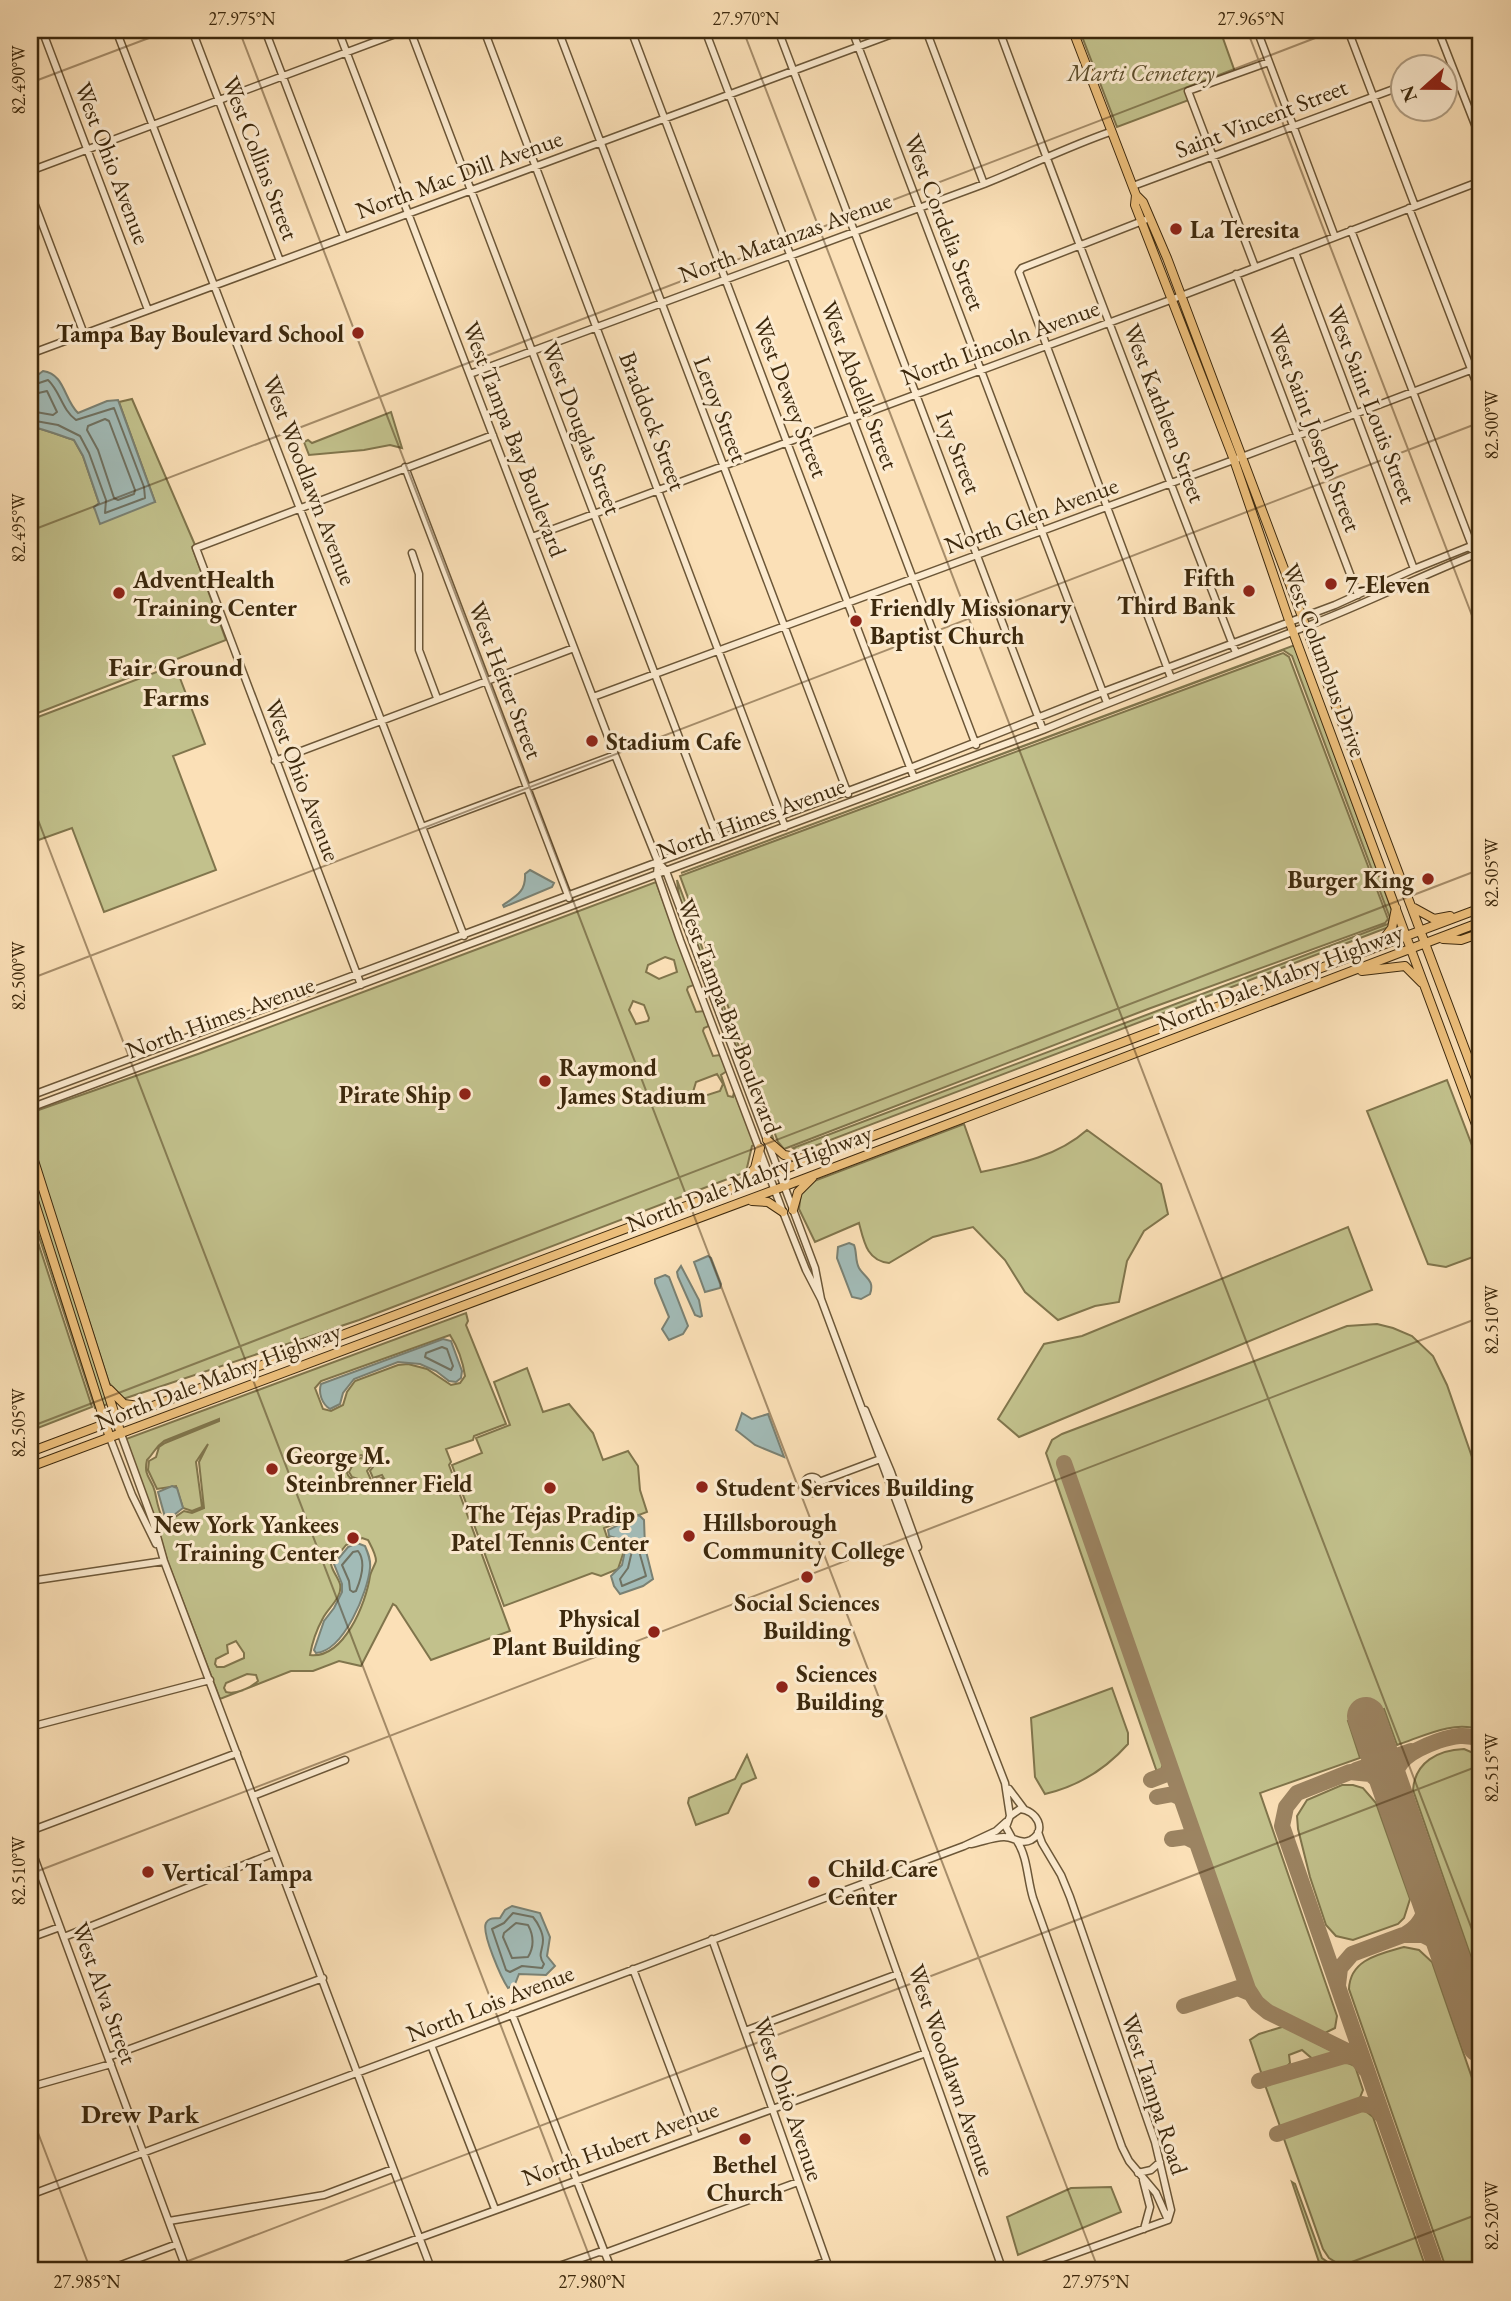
<svg xmlns="http://www.w3.org/2000/svg" width="1511" height="2301" font-family="'EB Garamond',serif">
<style>
.green{fill:#c2c18c;stroke:#80754c;stroke-width:2;fill-rule:evenodd}
.water{fill:#a2bbb7;stroke:#7a8173;stroke-width:2}
.lines{fill:none;stroke-linecap:round;stroke-linejoin:round}
.shore{stroke:#707262;stroke-width:2}
.taxiway{stroke:#9c8462;stroke-width:16}
.runway{stroke:#9c8462;stroke-width:38}
.minor-casing{stroke:#6c5738;stroke-width:9}
.major-casing{stroke:#3d290d;stroke-width:10}
.minor{stroke:#fcebd0;stroke-width:6}
.major{stroke:#eec07c;stroke-width:8}
.ticks{fill:none;stroke:#3d290d;stroke-width:2;stroke-opacity:0.45}
.poi-dot{fill:#8f2418;stroke:#fcebd0;stroke-width:2.5}
.labels{text-anchor:middle;dominant-baseline:central;stroke-width:6;stroke-linejoin:round;paint-order:stroke}
.park-label{font-size:24px;font-style:italic;fill:#5e4f2d;stroke:#fcebd0}
.street-label{font-size:24px;fill:#3d290d;stroke:#fcebd0}
.poi-label{font-size:24px;font-weight:bold;fill:#3d290d;stroke:#fcebd0;text-anchor:start}
.neighbourhood-label{font-size:26px;font-weight:bold;fill:#3d290d;stroke:#fcebd0}
.neatline{fill:none;stroke:#3d290d;stroke-width:2.5}
.ticks-label{font-size:18px;text-anchor:middle;fill:#3d290d}
</style>
<rect width="100%" height="100%" fill="#fbe0b7"/>
<filter id="stains"><feTurbulence type="fractalNoise" baseFrequency=".00286" numOctaves="4"/><feColorMatrix values="0 0 0 0 .2 0 0 0 0 .09 0 0 0 0 .02 0 0 0 .5 -.17"/></filter>
<radialGradient id="worn" r=".72"><stop offset=".6" stop-color="#630" stop-opacity="0"/><stop offset="1" stop-color="#630" stop-opacity=".3"/></radialGradient>
<path class="green" d="M1083 30H1220L1235 72 1186 90 1189 100 1117 127 1083 39Z
M132 399 195 545 192 547 226 640 30 716V426C46 430 59 435 74 440L83 456 99 503 95 508 155 502 119 402Z
M391 412 402 448 390 445 364 450 309 455 304 442 308 440 312 443Z
M1295 645 1392 911 1389 927 799 1152 793 1148 1388 924 1390 918 1292 656 1283 650 681 873Z
M1283 653 1289 657 1388 919 1385 923 1148 1009 784 1149 778 1142 680 876Z
M175 665 205 744 173 756 216 870 104 912 72 828 30 843V720Z
M677 880 773 1138H771L679 896Z
M656 882 694 985 688 987 687 990 696 1012 704 1011 709 1026 704 1028 703 1031 713 1056 720 1055 727 1071 721 1075 728 1096 733 1097 734 1092 755 1145 752 1146 746 1172 359 1320 123 1399 109 1383 30 1138V1113L198 1054ZM665 957 674 960 677 972 659 979 646 972 648 965ZM633 1001 644 1005 649 1018 648 1021 636 1024 629 1010ZM717 1074 723 1084 720 1091 695 1099 693 1092 696 1082Z
M1447 1080 1481 1169V1254L1446 1267 1428 1264 1367 1111Z
M964 1124 981 1172C1019 1164 1058 1156 1087 1130L1161 1184 1168 1214 1144 1231 1127 1261 1119 1302 1095 1306 1058 1320 1025 1292 1005 1260 973 1227 933 1237 889 1263C867 1261 864 1242 859 1223L815 1242 799 1209 801 1193 814 1181Z
M30 1159 108 1404 102 1406 30 1176Z
M30 1199 96 1408H95L30 1209Z
M30 1218 92 1407 30 1431Z
M1348 1227 1372 1290 1019 1437 998 1419 1044 1344 1082 1336Z
M466 1313 468 1321 466 1325 506 1424 474 1436 473 1440 446 1449 451 1462 449 1465 510 1631 431 1660 396 1606 393 1604 361 1666 339 1661 313 1671H291L220 1699 167 1560 155 1519 126 1439ZM450 1335C457 1346 463 1362 465 1376L460 1383 451 1385 427 1369 408 1364 398 1365 355 1381 347 1392 343 1405 331 1411 323 1409 315 1388 321 1381ZM219 1419V1421L165 1443 159 1447 156 1457 149 1461 148 1470 157 1489 176 1486 183 1508 192 1511 202 1507 196 1462 208 1444 199 1462 204 1508 192 1513 184 1511 175 1517 163 1519C158 1510 157 1501 155 1492 152 1478 143 1477 147 1460 155 1452 155 1447 164 1441ZM361 1455 372 1461 373 1467 370 1471 373 1478 382 1475 387 1484 385 1489 377 1491C368 1485 341 1481 348 1467 351 1461 355 1457 361 1455ZM362 1538 368 1540C371 1546 376 1554 376 1561 375 1565 371 1571 370 1576 366 1603 344 1659 310 1655 312 1643 317 1629 323 1618 328 1608 343 1597 340 1584 338 1577 332 1571 331 1564L346 1545ZM236 1641 244 1653V1658L224 1667H217L215 1664 216 1659 228 1653 227 1645ZM247 1674 256 1675 258 1681C250 1688 236 1695 226 1692L224 1688 226 1683Z
M1377 1324 1393 1328 1412 1336 1433 1356 1447 1385 1481 1483V1730C1453 1720 1424 1736 1397 1745L1384 1709 1348 1721 1360 1758 1260 1793 1337 2016 1335 2028 1325 2033C1302 2027 1263 2008 1253 1986L1068 1460 1058 1463 1163 1764 1161 1770 1157 1772 1046 1453 1052 1440 1062 1434 1347 1326Z
M527 1368 543 1412 569 1404 593 1433 603 1460 628 1451 638 1466 640 1490 647 1512 604 1528 607 1537 624 1543 625 1548 618 1569 601 1576 592 1573 504 1606 452 1465 482 1453 476 1438 510 1425 494 1382Z
M361 1458 365 1459 371 1466 367 1471 371 1480 382 1478 383 1487 379 1489 370 1483 352 1477 349 1472C352 1466 355 1459 361 1458Z
M1112 1688 1128 1733V1744C1105 1770 1079 1786 1045 1794L1035 1777 1031 1718Z
M1464 1749 1478 1755 1481 1761V1986L1413 1790C1415 1762 1438 1750 1464 1749Z
M747 1755 756 1778 742 1784 728 1813 696 1825 688 1803 689 1798 735 1779Z
M1342 1785H1353L1363 1788 1376 1803 1410 1899 1404 1918 1398 1924 1353 1940 1336 1936 1326 1925 1310 1877 1298 1829 1297 1816 1307 1800Z
M1404 1947 1419 1950 1432 1962 1481 2104V2271H1447L1349 1989C1350 1959 1380 1954 1404 1947Z
M1282 2027H1286L1336 2053 1315 2061 1302 2050 1289 2055 1290 2063 1285 2069 1262 2075 1250 2040 1259 2034Z
M1343 2061 1355 2066 1363 2090 1359 2100 1281 2129 1265 2085Z
M1363 2109 1373 2117 1427 2271H1350L1329 2258 1323 2249 1283 2136Z
M1292 2182 1295 2184 1322 2258 1340 2271H1322Z
M1111 2187 1121 2212 1018 2255 1007 2217 1071 2188Z"/>
<path class="water" d="M43 371C65 374 64 400 78 413L107 401 118 400 155 502 100 524 94 507 99 503 83 456 74 440C59 435 46 430 30 426V381Z
M530 870 554 883 552 887 504 907 503 905C516 896 526 892 525 874Z
M849 1243 854 1245C857 1252 855 1261 859 1268 865 1278 875 1280 870 1294L861 1299 852 1297 837 1258 838 1247Z
M708 1256 711 1258 721 1284 720 1288 705 1292 694 1262Z
M681 1266 699 1300 702 1316 700 1317 695 1315 678 1277 677 1272Z
M665 1275 669 1277 688 1326 683 1334 669 1340 662 1329 669 1317 655 1283V1279Z
M443 1339 451 1341 462 1371 461 1378 456 1382 449 1381 436 1371 420 1364 398 1362 354 1379 343 1393 340 1404 330 1409C322 1404 318 1393 321 1384Z
M742 1413 752 1419 768 1414 784 1457 755 1445 736 1430Z
M172 1486 177 1488 183 1508 174 1515 165 1517 158 1492Z
M639 1515 644 1520 645 1547 653 1579 643 1586 620 1594 614 1586 611 1576 622 1565 626 1546 623 1540 609 1536 608 1530Z
M357 1543 365 1546C368 1553 371 1560 370 1568 368 1591 344 1651 316 1653L314 1650 324 1621 334 1608 342 1592V1584L334 1564 348 1547Z
M512 1906 540 1913 550 1937 547 1956 555 1966 546 1975 519 1974 515 1984 508 1988C502 1979 481 1933 486 1923 489 1917 494 1919 500 1918L505 1910Z"/>
<g class="lines">
<path class="shore" d="M30 386 48 380C60 391 62 410 76 420L114 408 144 487 145 498 105 513 106 500 89 453 80 436 58 425 30 420
M30 395 47 391 57 412 53 415 30 411
M105 419 109 421 135 490 134 494 118 500 114 498 98 450 87 430 88 426Z
M442 1347 447 1349 453 1366 451 1370 425 1357 426 1353Z
M636 1549 639 1551 646 1576 622 1586 620 1579 628 1568 632 1551Z
M358 1551C366 1561 361 1579 356 1591L353 1592 350 1590 349 1581 342 1565 353 1552Z
M513 1913 533 1917C538 1923 543 1933 543 1940 543 1951 537 1954 544 1964L542 1968 522 1966 510 1972 506 1970 492 1929 504 1923Z
M516 1923 528 1925C534 1936 534 1947 528 1957L512 1958 503 1937 504 1933Z"/>
<path class="taxiway" d="M1064 1463 1248 1989 1257 2003 1268 2012 1353 2054 1366 2070
M1356 1770 1411 1751
M1151 1780 1172 1772
M1393 1791 1370 1774 1350 1772 1297 1793 1286 1807 1282 1826 1437 2271
M1393 1791C1391 1761 1413 1750 1438 1741 1453 1736 1466 1733 1481 1740
M1157 1797 1173 1794 1181 1798
M1172 1839 1186 1837 1196 1842
M1404 1935C1444 1914 1419 1870 1408 1838
M1338 1985 1340 1968 1352 1954 1403 1935H1423L1437 1942 1447 1953 1467 2009
M1184 2006 1238 1988 1250 1993
M1259 2081 1344 2056 1357 2057
M1277 2134 1362 2104 1375 2107 1383 2117"/>
<path class="runway" d="M1366 1716 1481 2044"/>
<g class="minor-casing">
<path id="minor" d="M42 30 148 310
M116 30 464 936
M192 30 280 261
M265 30 344 237
M338 30 615 755 658 862 666 871 815 1268 821 1299
M410 30 718 840
M484 30 785 827
M558 30 848 794
M631 30 914 778
M705 30 976 745
M778 30 1043 730
M852 30 1107 703
M926 30 984 184
M999 30C1076 238 1156 446 1236 653
M1257 30 1335 237
M1348 30 1415 206
M1438 30 1481 140
M30 171 406 30
M1133 186 1402 86
M30 192 84 334
M1409 208 1481 395
M1145 220 1022 268 1019 272 1171 678
M1351 230 1472 546 1471 549
M1295 252 1414 569
M1255 267 1188 91 1269 62
M1236 274 1358 595
M30 354 903 30
M470 374 984 184C1027 167 1067 147 1110 132
M405 467 569 898
M532 537 1181 296 1481 181
M412 553 419 574V650L437 698
M593 697 1247 455 1481 366
M275 761 574 648
M422 827 615 755
M658 862 657 874 680 940 783 1212 806 1270 821 1299 910 1538 1005 1783 1010 1816
M361 985 196 548 493 435
M30 1096 910 768 1103 692 1335 605 1414 569 1481 542
M30 1108 1043 730C1133 692 1224 659 1315 623 1371 601 1425 574 1481 552
M865 1410 891 1472 918 1547
M121 1434 153 1522 164 1561 432 2271
M110 1438 132 1495 156 1544
M804 1485a8 8 0 1 1 16 0a8 8 0 1 1-16 0Z
M819 1482 883 1458
M30 1581 164 1561
M30 1727 210 1680
M1009 1789 1024 1809
M253 1796 345 1760
M30 1831 237 1753
M1038 1832 1042 1843 1061 1875 1070 1897 1155 2142 1171 2210 1168 2220
M1017 1841C1028 1858 1027 1879 1033 1898L1122 2147 1129 2161 1156 2193 1168 2220
M971 1844C982 1842 993 1837 1004 1837 1014 1837 1021 1845 1031 1840 1048 1830 1036 1810 1020 1809L1010 1816 1006 1827 1012 1838
M30 1846 187 2271
M865 1882 1003 2271
M64 1937 274 1853
M30 1938 60 1927
M712 1939 830 2271
M633 1969 696 2136
M512 2014 612 2271
M745 2031 898 1974
M431 2045 495 2209
M108 2057 323 1978
M30 2087 111 2064
M1138 2173 1151 2170 1160 2162
M1143 2180 1150 2207 1144 2229
M30 2195 964 1846 996 1831 1006 1822
M169 2221 324 2195 393 2169
M105 2271 177 2244
M329 2271 926 2053
M545 2271 599 2252 605 2253 798 2182
M800 2271 826 2261
M1027 2271 1168 2220"/>
</g>
<g class="major-casing">
<path id="major" d="M1069 30 1075 36 1136 195 1143 202 1167 258 1481 1092
M1136 195 1135 205 1234 460 1293 632 1481 1138
M1414 908 1434 919 1450 916
M1443 939 1461 940 1481 933
M1378 946 1392 928 1396 908
M1362 971 1405 966 1422 983
M767 1140 784 1155 808 1159
M30 1148 121 1434
M741 1184 755 1168 760 1148
M30 1188 110 1438
M752 1201 768 1202 783 1212
M793 1210 798 1192 812 1178
M110 1390 124 1404 147 1407
M30 1452 1481 908
M30 1467 785 1186 1481 922"/>
</g>
<use href="#minor" class="minor"/>
<use href="#major" class="major"/>
</g>
<path class="ticks" d="M239 30 1099 2271M743 30 1481 1953M1247 30 1481 639M30 83 170 30M30 531 1336 30M30 799 595 2271M30 979 1481 422M30 1427 1481 869M30 1874 1481 1317M30 2112 91 2271M162 2271 1481 1765M1328 2271 1481 2213"/>
<g class="poi-dot">
<circle cx="1176" cy="229" r="7"/>
<circle cx="358" cy="333" r="7"/>
<circle cx="1331" cy="584" r="7"/>
<circle cx="1249" cy="591" r="7"/>
<circle cx="119" cy="593" r="7"/>
<circle cx="856" cy="621" r="7"/>
<circle cx="592" cy="741" r="7"/>
<circle cx="1428" cy="879" r="7"/>
<circle cx="545" cy="1081" r="7"/>
<circle cx="465" cy="1094" r="7"/>
<circle cx="272" cy="1469" r="7"/>
<circle cx="702" cy="1487" r="7"/>
<circle cx="550" cy="1488" r="7"/>
<circle cx="689" cy="1536" r="7"/>
<circle cx="353" cy="1538" r="7"/>
<circle cx="807" cy="1577" r="7"/>
<circle cx="654" cy="1632" r="7"/>
<circle cx="782" cy="1687" r="7"/>
<circle cx="148" cy="1872" r="7"/>
<circle cx="814" cy="1882" r="7"/>
<circle cx="745" cy="2139" r="7"/>
</g>
<g class="labels">
<g class="park-label">
<text x="1141" y="72">Marti Cemetery</text>
</g>
<g class="street-label">
<text transform="translate(1261 118) rotate(-21)">Saint Vincent Street</text>
<text transform="translate(261 158) rotate(69)">West Collins Street</text>
<text transform="translate(113 163) rotate(69)">West Ohio Avenue</text>
<text transform="translate(459 174) rotate(-20)">North Mac Dill Avenue</text>
<text transform="translate(945 222) rotate(69)">West Cordelia Street</text>
<text transform="translate(785 237) rotate(-20)">North Matanzas Avenue</text>
<text transform="translate(1000 342) rotate(-20)">North Lincoln Avenue</text>
<text transform="translate(860 385) rotate(69)">West Abdella Street</text>
<text transform="translate(791 397) rotate(69)">West Dewey Street</text>
<text transform="translate(1372 404) rotate(69)">West Saint Louis Street</text>
<text transform="translate(721 409) rotate(69)">Leroy Street</text>
<text transform="translate(1165 413) rotate(69)">West Kathleen Street</text>
<text transform="translate(653 421) rotate(69)">Braddock Street</text>
<text transform="translate(582 428) rotate(69)">West Douglas Street</text>
<text transform="translate(1315 428) rotate(69)">West Saint Joseph Street</text>
<text transform="translate(515 439) rotate(69)">West Tampa Bay Boulevard</text>
<text transform="translate(959 452) rotate(69)">Ivy Street</text>
<text transform="translate(310 480) rotate(69)">West Woodlawn Avenue</text>
<text transform="translate(1031 515) rotate(-20)">North Glen Avenue</text>
<text transform="translate(1325 660) rotate(70)">West Columbus Drive</text>
<text transform="translate(506 680) rotate(69)">West Heiter Street</text>
<text transform="translate(303 780) rotate(69)">West Ohio Avenue</text>
<text transform="translate(751 818) rotate(-20)">North Himes Avenue</text>
<text transform="translate(1280 977) rotate(-21)">North Dale Mabry Highway</text>
<text transform="translate(730 1016) rotate(69)">West Tampa Bay Boulevard</text>
<text transform="translate(220 1017) rotate(-20)">North Himes Avenue</text>
<text transform="translate(749 1178) rotate(-21)">North Dale Mabry Highway</text>
<text transform="translate(218 1376) rotate(-21)">North Dale Mabry Highway</text>
<text transform="translate(105 1993) rotate(70)">West Alva Street</text>
<text transform="translate(490 2003) rotate(-21)">North Lois Avenue</text>
<text transform="translate(952 2070) rotate(71)">West Woodlawn Avenue</text>
<text transform="translate(1155 2094) rotate(72)">West Tampa Road</text>
<text transform="translate(789 2099) rotate(71)">West Ohio Avenue</text>
<text transform="translate(620 2143) rotate(-20)">North Hubert Avenue</text>
</g>
<g class="poi-label">
<text x="1190" y="229">La Teresita</text>
<text x="344" y="333" text-anchor="end">Tampa Bay Boulevard School</text>
<text x="1235" y="577" text-anchor="end">Fifth<tspan x="1235" dy="28">Third Bank</tspan></text>
<text x="133" y="579">AdventHealth<tspan x="133" dy="28">Training Center</tspan></text>
<text x="1345" y="584">7-Eleven</text>
<text x="870" y="607">Friendly Missionary<tspan x="870" dy="28">Baptist Church</tspan></text>
<text x="606" y="741">Stadium Cafe</text>
<text x="1414" y="879" text-anchor="end">Burger King</text>
<text x="559" y="1067">Raymond<tspan x="559" dy="28">James Stadium</tspan></text>
<text x="451" y="1094" text-anchor="end">Pirate Ship</text>
<text x="286" y="1455">George M.<tspan x="286" dy="28">Steinbrenner Field</tspan></text>
<text x="716" y="1487">Student Services Building</text>
<text x="550" y="1514" text-anchor="middle">The Tejas Pradip<tspan x="550" dy="28">Patel Tennis Center</tspan></text>
<text x="703" y="1522">Hillsborough<tspan x="703" dy="28">Community College</tspan></text>
<text x="339" y="1524" text-anchor="end">New York Yankees<tspan x="339" dy="28">Training Center</tspan></text>
<text x="807" y="1602" text-anchor="middle">Social Sciences<tspan x="807" dy="28">Building</tspan></text>
<text x="640" y="1618" text-anchor="end">Physical<tspan x="640" dy="28">Plant Building</tspan></text>
<text x="796" y="1673">Sciences<tspan x="796" dy="28">Building</tspan></text>
<text x="828" y="1868">Child Care<tspan x="828" dy="28">Center</tspan></text>
<text x="162" y="1872">Vertical Tampa</text>
<text x="745" y="2164" text-anchor="middle">Bethel<tspan x="745" dy="28">Church</tspan></text>
</g>
<g class="neighbourhood-label">
<text x="176" y="667">Fair Ground<tspan x="176" dy="30">Farms</tspan></text>
<text x="140" y="2114">Drew Park</text>
</g>
</g>
<rect width="1511" height="2301" fill="none" stroke="#fbe0b7" stroke-width="77"/>
<g transform="translate(1424 88) rotate(249)"><circle r="33" fill="#fcebd0" stroke="#b09d82" stroke-width="2"/>
<path d="M0-5L12 26L0 18L-12 26Z" fill="#8f2418"/>
<text y="-10" font-size="19" font-weight="bold" text-anchor="middle" fill="#3d290d">N</text>
</g>
<rect x="38" y="38" width="1434" height="2224" class="neatline"/>
<g class="ticks-label">
<text x="242" y="25">27.975°N</text>
<text x="746" y="25">27.970°N</text>
<text x="1251" y="25">27.965°N</text>
<text transform="translate(19 80) rotate(-90)" y="6">82.490°W</text>
<text transform="translate(1492 425) rotate(-90)" y="6">82.500°W</text>
<text transform="translate(19 528) rotate(-90)" y="6">82.495°W</text>
<text transform="translate(1492 873) rotate(-90)" y="6">82.505°W</text>
<text transform="translate(19 976) rotate(-90)" y="6">82.500°W</text>
<text transform="translate(1492 1320) rotate(-90)" y="6">82.510°W</text>
<text transform="translate(19 1423) rotate(-90)" y="6">82.505°W</text>
<text transform="translate(1492 1768) rotate(-90)" y="6">82.515°W</text>
<text transform="translate(19 1871) rotate(-90)" y="6">82.510°W</text>
<text transform="translate(1492 2216) rotate(-90)" y="6">82.520°W</text>
<text x="87" y="2288">27.985°N</text>
<text x="592" y="2288">27.980°N</text>
<text x="1096" y="2288">27.975°N</text>
</g>
<rect width="100%" height="100%" filter="url(#stains)"/>
<rect width="100%" height="100%" fill="url(#worn)"/>
</svg>
